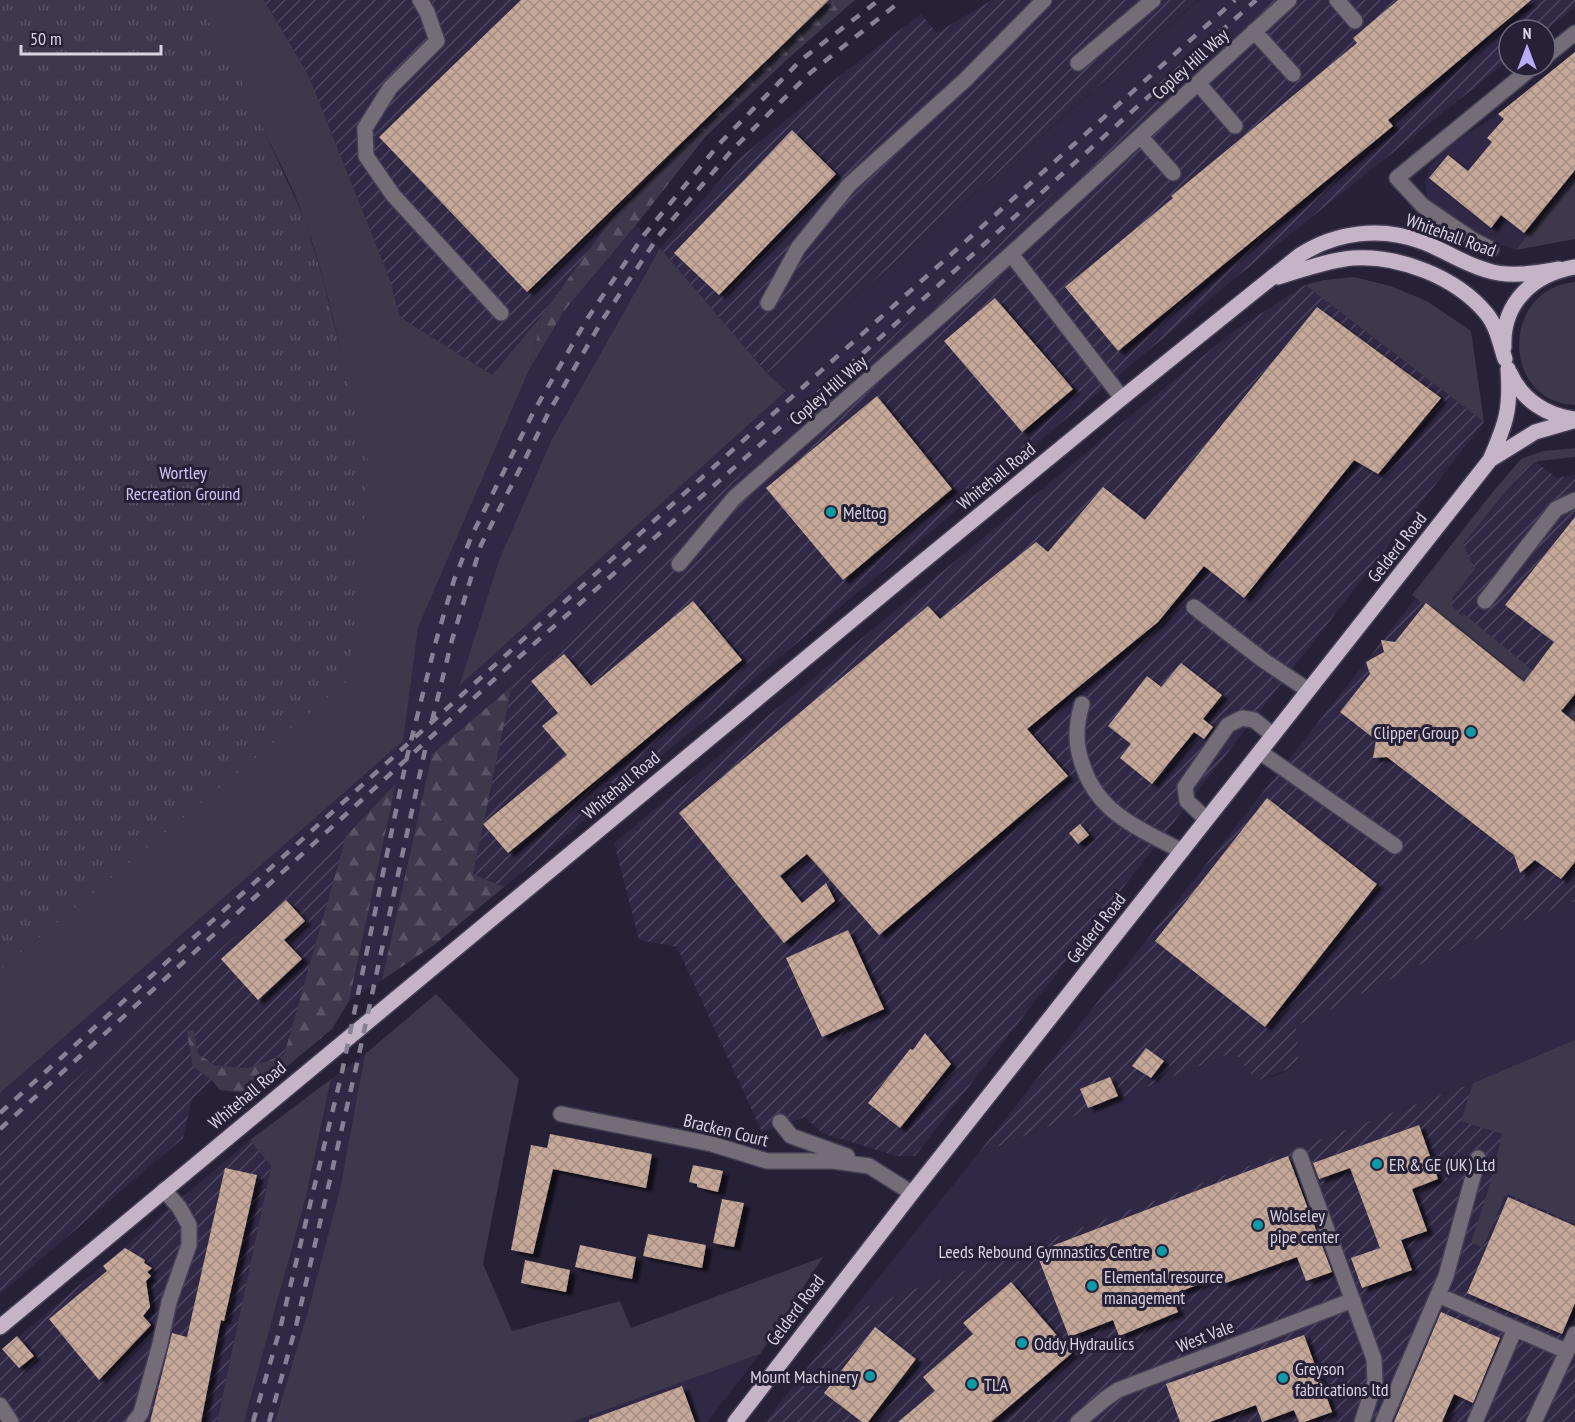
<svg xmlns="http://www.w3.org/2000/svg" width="1575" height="1422" font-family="'PT Sans Narrow',sans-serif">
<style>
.built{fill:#302845}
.industrial{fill:url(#industrial-furrows)}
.grass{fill:#3d384c}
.forest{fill:url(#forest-firs)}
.park{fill:url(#park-tufts)}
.building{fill:url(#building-cross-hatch);filter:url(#shadow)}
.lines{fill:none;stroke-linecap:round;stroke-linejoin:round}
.minor-casing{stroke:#433e53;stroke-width:18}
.major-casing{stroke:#433e53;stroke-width:18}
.minor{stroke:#746c76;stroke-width:15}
.major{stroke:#c5b3c8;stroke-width:15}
.rail{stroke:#868194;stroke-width:4.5;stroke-dasharray:10 10;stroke-linecap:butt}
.culture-dot{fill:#0f9aa8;stroke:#272137;stroke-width:2}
.labels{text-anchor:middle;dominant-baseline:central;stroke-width:6;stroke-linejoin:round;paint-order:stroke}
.street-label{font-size:18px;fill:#d7d4e3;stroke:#272137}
.park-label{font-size:18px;fill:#d1c5f7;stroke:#272137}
.poi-label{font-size:18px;fill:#d7d4e3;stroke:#272137;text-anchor:start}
</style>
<defs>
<pattern id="industrial-furrows" width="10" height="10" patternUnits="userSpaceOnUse" patternTransform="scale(1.5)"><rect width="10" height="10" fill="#302845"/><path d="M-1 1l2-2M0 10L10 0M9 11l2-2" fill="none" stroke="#4d4660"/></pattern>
<pattern id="forest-firs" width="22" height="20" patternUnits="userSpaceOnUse" patternTransform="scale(1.5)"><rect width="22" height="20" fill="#3d384c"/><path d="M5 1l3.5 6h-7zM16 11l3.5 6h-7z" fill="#585466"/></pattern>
<pattern id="park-tufts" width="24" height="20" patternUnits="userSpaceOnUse" patternTransform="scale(1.5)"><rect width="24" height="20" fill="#3d384c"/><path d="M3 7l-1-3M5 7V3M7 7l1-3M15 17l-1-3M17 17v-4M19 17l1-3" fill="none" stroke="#585466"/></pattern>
<pattern id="building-cross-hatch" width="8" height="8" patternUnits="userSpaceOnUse" patternTransform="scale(1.5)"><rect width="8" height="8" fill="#c6a899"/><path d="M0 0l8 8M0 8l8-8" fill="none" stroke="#a48e84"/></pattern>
<filter id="shadow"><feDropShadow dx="6" dy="4" stdDeviation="1.5" flood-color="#0009"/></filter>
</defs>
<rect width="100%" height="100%" fill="#272137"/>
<path class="built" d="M1199 0H1269L808 412 512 686 432 754 382 980 349 1001 395 784 346 836 0 1147V1093L55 1043 418 628 529 370 564 311 636 225 660 248 551 441 499 560 459 685 786 391 767 373Z
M1575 52V179L1571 177 1516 250 1487 241 1468 231 1427 198 1425 182 1430 166 1451 145 1498 114Z
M1575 901V1040L1473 1083 850 1313 977 1155 1234 1052 1256 1081 1277 1075 1299 1065 1295 1026 1458 946Z
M365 1054 340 1189 310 1304 275 1422H244L306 1197 331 1079Z
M760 1354 707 1422H572Z"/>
<path class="industrial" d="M264 0H831L788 40 612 218 542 315 492 375 400 317 389 277 308 74Z
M992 0H1198L767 373 660 248 740 158 837 78 921 14 937 33Z
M1269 0H1575V7L1545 31 1509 30V60L1234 279 504 887 473 874 512 686 808 412Z
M1305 285 1484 422 915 1156H896L822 1133 805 1117 762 1132 677 947 639 940 614 843 1231 333Z
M1528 456 1557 478 1575 475V901L1458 946 1296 1026 1299 1065 1256 1081 1234 1052 977 1155Z
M346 836 284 1055 248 1068 215 1065 198 1054 194 1030 193 1067 212 1080 192 1099 183 1138 0 1294V1147Z
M1575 1040V1422H765L850 1313 1473 1083Z
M250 1140 271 1166 217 1422H0V1353Z"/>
<path class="grass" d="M193 0H264L308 74 389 277 400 317 492 375 542 315 529 370 418 628 403 741 0 1093V970L349 679 351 399C338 339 326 279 305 221 290 179 268 140 249 100 231 66 215 32 193 0Z
M1572 177 1575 179V239L1516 250Z
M660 248 767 373 786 391 459 686 499 560 551 441Z
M1354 277 1390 286 1427 301 1471 331 1484 422 1305 285 1324 280Z
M1575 282V405C1501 402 1500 289 1575 282Z
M1575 448V457L1538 461 1524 469 1463 544 1475 569 1453 597 1451 605 1459 612 1458 613 1462 616 1464 614 1575 705V722L1412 595 1491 494 1521 459 1543 451Z
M436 994 519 1079 483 1264 512 1331 620 1301 631 1328 823 1257 760 1354 572 1422H275L310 1304 340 1189 365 1054Z
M1575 1040V1224L1506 1193 1483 1248 1471 1242 1490 1184 1502 1134 1461 1121 1473 1083Z
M331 1079 306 1197 244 1422H217L271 1166 250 1140Z"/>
<path class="forest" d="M831 0H855L792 55 706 136 636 225 564 311 529 370 542 315 612 218 788 40Z
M512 686 473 874 504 887 434 945 382 980 432 754Z
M396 783 349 1001 332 1029 254 1094 220 1090 212 1080 193 1067 187 1031 194 1030 198 1054 215 1065 248 1068 284 1055 346 836Z"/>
<path class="park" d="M0 0H193L213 28 241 80 305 220 323 279 369 465 349 680 0 970Z"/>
<path class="building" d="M521 0H829L527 292 379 137Z
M1398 0H1531L1388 120 1393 126 1118 351 1065 287 1173 198 1171 196 1357 43 1353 38Z
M1575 52V170L1524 233 1501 215 1491 228 1429 178 1448 155 1468 171 1492 142 1487 138 1504 119 1498 114Z
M792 130 836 174 719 295 674 253Z
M995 298 1073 389 1022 432 944 341Z
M1317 307 1441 398 1378 474 1354 460 1244 598 1204 566 1158 622 1027 729 1068 776 879 935 807 854 780 876 802 903 826 883 835 901 784 943 679 813 928 606 940 619 1036 542 1048 552 1103 487 1145 520Z
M877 396 952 489 843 580 766 488Z
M1575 517V694L1561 711 1575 722V862L1561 879 1535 860 1520 873 1514 855 1387 757 1373 758 1376 740 1340 712 1370 674 1366 662 1384 652 1381 640 1395 642 1426 603 1524 682 1554 642 1505 605Z
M693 601 742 660 508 853 483 824 567 755 542 726 558 713 531 681 564 654 591 686Z
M1181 663 1222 695 1203 719 1213 727 1204 739 1194 732 1152 784 1120 758 1131 744 1108 726 1147 676 1161 687Z
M1267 798 1377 884 1265 1027 1155 941Z
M1080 824 1089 835 1078 844 1069 833Z
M286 900 305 921 284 940 302 959 258 1000 221 959Z
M848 930 884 1009 822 1037 786 958Z
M925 1033 951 1064 900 1128 868 1103 910 1049 913 1050Z
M1146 1048 1164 1061 1151 1078 1132 1066Z
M1110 1077 1118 1096 1088 1108 1080 1089Z
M1419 1125 1438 1179 1412 1189 1427 1231 1401 1240 1412 1270 1362 1288 1351 1258 1380 1248 1350 1168 1319 1179 1313 1163Z
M550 1134 652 1154 646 1188 553 1169 533 1254 511 1250 531 1145 547 1148Z
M1288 1156 1332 1272 1306 1281 1297 1257 1223 1284 1220 1276 1171 1295 1178 1312 1119 1336 1113 1320 1069 1337 1036 1252Z
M693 1165 723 1171 718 1192 697 1187V1184L689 1182Z
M225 1168 257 1175 224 1321 221 1320 201 1422H150L172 1333 187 1337Z
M1508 1197 1575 1226V1303L1562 1334 1467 1293Z
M722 1199 744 1203 734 1247 713 1243Z
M648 1234 706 1245 702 1268 643 1256Z
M580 1245 636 1257 632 1279 575 1267Z
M125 1248 145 1260 144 1263 152 1268 147 1272 151 1276 146 1281 150 1307 143 1316 151 1325 99 1380 49 1319 107 1271 103 1266Z
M525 1260 570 1270 566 1292 521 1283Z
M1011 1282 1072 1353 991 1422H898L935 1391 923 1377 973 1334 963 1323Z
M1441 1312 1500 1338 1473 1403 1454 1394 1442 1422H1394Z
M875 1327 916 1359 868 1422H862L824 1393Z
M1304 1335 1332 1412 1304 1422H1299L1294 1410 1262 1422 1256 1405 1210 1422H1180L1166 1384Z
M17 1336 34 1356 19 1368 2 1349Z
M682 1386 695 1422H589V1420Z"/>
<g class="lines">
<g class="minor-casing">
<path id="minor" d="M420 0 427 12 437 41 390 88 365 128 366 156 393 195 501 313
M1337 0 1355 21
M1254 31 1293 74
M1545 57 1575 33
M1078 63 1153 0
M1198 83 1235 126
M1140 136 1173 173
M1491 249 1473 240 1423 206 1397 178 1534 66
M1011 254 1122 398
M768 303 798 248 849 185 965 80 1044 0
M679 564 734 498 1011 254 1289 0
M1485 601 1556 509 1575 500
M1194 607 1263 660 1308 690
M1082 704C1075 728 1075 746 1084 769 1100 814 1141 830 1182 851
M1260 752 1395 846
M1206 819 1187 801 1185 787 1228 725 1242 718 1254 720 1273 735
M561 1114 712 1144 767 1161H833L869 1166 912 1193
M780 1122 791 1136 847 1156
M1300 1156 1374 1359 1375 1382 1362 1422
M1438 1295 1566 1351
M0 1405 11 1422
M134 1422 141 1413 160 1344 169 1302 189 1245V1225L179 1207 164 1190
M1078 1422 1105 1399 1118 1390 1353 1300
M1383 1422 1446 1276 1478 1158
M1475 1422 1515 1329
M1534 1422 1575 1334"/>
</g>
<g class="major-casing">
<path id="major" d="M1278 277C1302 270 1328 260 1353 258 1399 255 1456 277 1486 313 1497 326 1500 344 1505 359
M1504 347C1502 302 1534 274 1575 267
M1510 373C1522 400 1547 416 1575 419
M1490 460 1535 432 1573 421
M0 1327 910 572 1122 398 1300 255C1336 232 1381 226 1423 242 1444 250 1464 264 1486 270 1509 278 1535 273 1559 269
M735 1422 912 1193 1490 460C1506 423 1511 410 1508 369"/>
</g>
<use href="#minor" class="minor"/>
<use href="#major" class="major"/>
<path class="rail" d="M432 721 452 640 481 545 550 410 603 319 660 234 733 149 810 73 902 0
M0 1113 697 482 1235 0
M0 1129 509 666 803 407 1256 0
M253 1422 280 1329 342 1072 407 757 436 641 454 580 472 535 534 411 587 319 644 235 721 142 801 60 879 0
M269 1422 296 1326 358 1059 427 741"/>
</g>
<g class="culture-dot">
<circle cx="831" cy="512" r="6"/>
<circle cx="1471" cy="732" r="6"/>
<circle cx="1377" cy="1164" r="6"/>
<circle cx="1258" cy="1225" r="6"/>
<circle cx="1162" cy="1251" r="6"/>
<circle cx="1092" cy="1286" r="6"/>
<circle cx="1022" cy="1343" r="6"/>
<circle cx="870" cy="1376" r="6"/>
<circle cx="1283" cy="1378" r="6"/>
<circle cx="972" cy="1384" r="6"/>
</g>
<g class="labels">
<g class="street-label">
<text transform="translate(1190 64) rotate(-42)">Copley Hill Way</text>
<text transform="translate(1451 235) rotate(20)">Whitehall Road</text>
<text transform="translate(828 390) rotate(-41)">Copley Hill Way</text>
<text transform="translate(996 476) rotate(-39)">Whitehall Road</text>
<text transform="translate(1397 547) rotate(-52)">Gelderd Road</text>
<text transform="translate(621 785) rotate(-40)">Whitehall Road</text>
<text transform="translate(1096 928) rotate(-52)">Gelderd Road</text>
<text transform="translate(247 1095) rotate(-40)">Whitehall Road</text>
<text transform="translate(726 1130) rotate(14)">Bracken Court</text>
<text transform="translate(795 1310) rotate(-53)">Gelderd Road</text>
<text transform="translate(1205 1336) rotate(-21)">West Vale</text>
</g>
<g class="park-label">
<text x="183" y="472">Wortley<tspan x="183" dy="21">Recreation Ground</tspan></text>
</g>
<g class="poi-label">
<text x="843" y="512">Meltog</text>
<text x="1459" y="732" text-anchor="end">Clipper Group</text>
<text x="1389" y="1164">ER &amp; GE (UK) Ltd</text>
<text x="1270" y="1215">Wolseley<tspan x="1270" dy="21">pipe center</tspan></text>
<text x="1150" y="1251" text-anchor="end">Leeds Rebound Gymnastics Centre</text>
<text x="1104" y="1276">Elemental resource<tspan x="1104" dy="21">management</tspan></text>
<text x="1034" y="1343">Oddy Hydraulics</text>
<text x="1295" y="1368">Greyson<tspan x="1295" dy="21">fabrications ltd</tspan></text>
<text x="858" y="1376" text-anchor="end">Mount Machinery</text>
<text x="984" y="1384">TLA</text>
</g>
</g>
<g transform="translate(1527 48)"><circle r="28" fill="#272137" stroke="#6d697c" stroke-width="1.5"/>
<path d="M0-4.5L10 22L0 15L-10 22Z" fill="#b7abf8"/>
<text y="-9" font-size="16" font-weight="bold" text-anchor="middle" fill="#d7d4e3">N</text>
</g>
<path d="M21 45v9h140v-9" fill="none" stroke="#d7d4e3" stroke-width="3"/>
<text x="30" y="45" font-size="18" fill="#d7d4e3" stroke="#272137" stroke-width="4.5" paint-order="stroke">50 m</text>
</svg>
